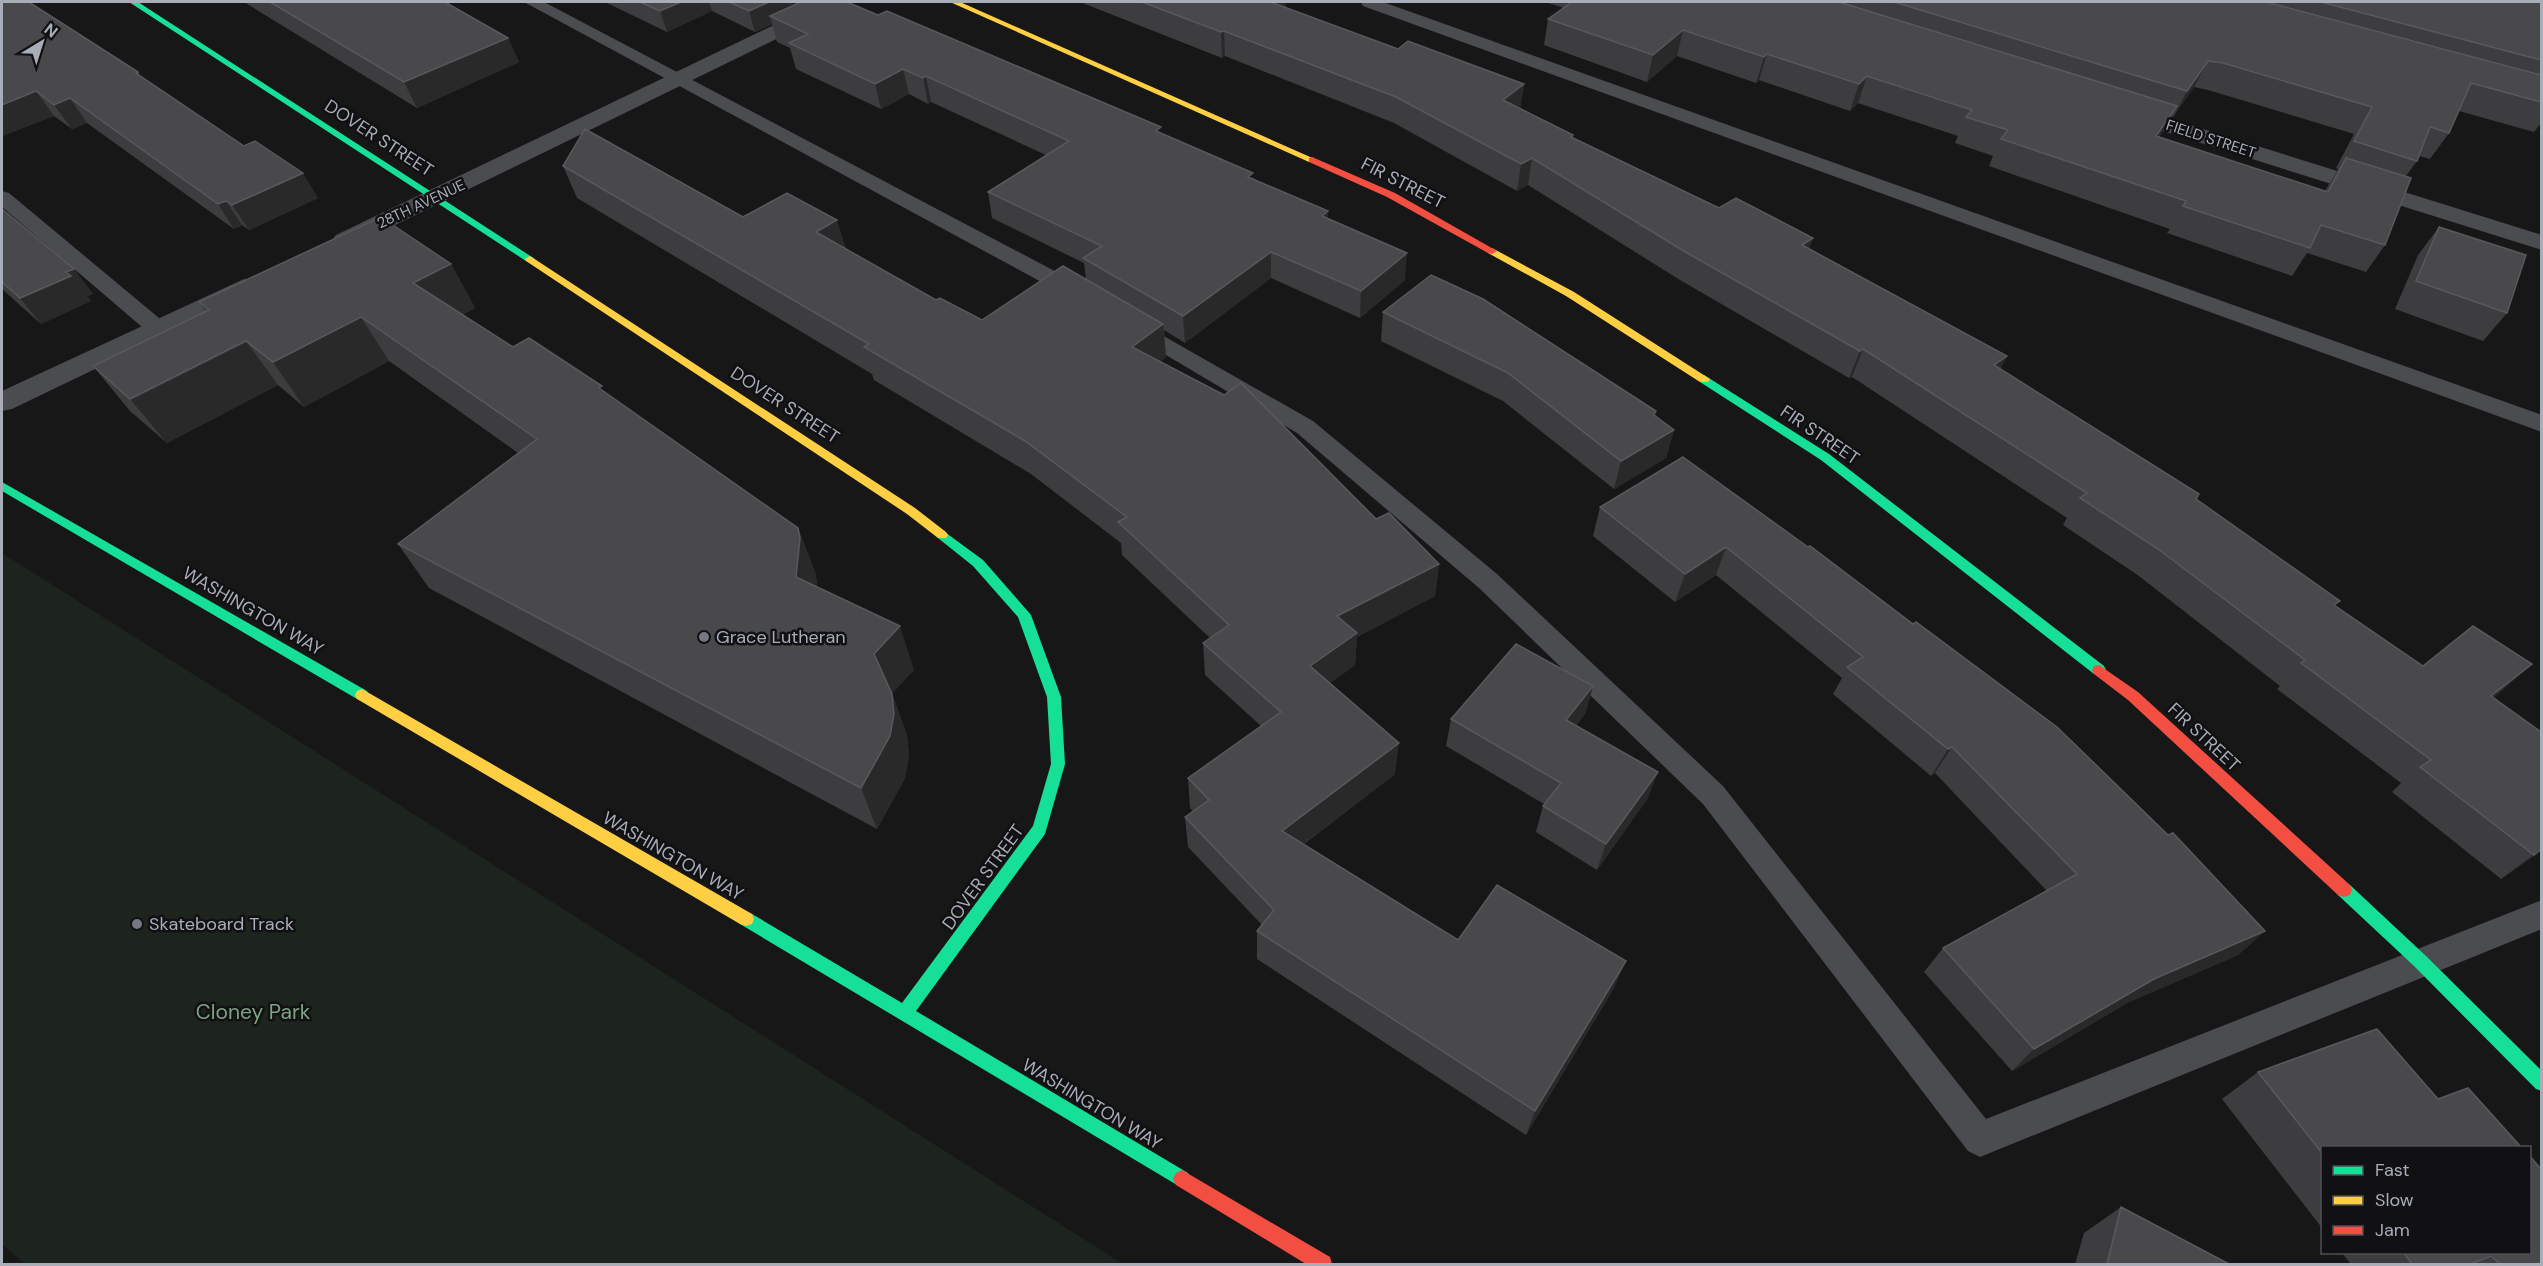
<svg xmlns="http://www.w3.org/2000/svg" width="2543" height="1266" font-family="'DM Sans',sans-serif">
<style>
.green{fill:#1d241e}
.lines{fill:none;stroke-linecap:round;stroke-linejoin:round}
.lane{fill:#4b4c50;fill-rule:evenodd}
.street{fill:#4b4c50;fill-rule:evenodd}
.fast{fill:#16e098;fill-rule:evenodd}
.slow{fill:#ffcf43;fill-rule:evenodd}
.jam{fill:#f24e42;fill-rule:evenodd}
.wall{fill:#3d3d3f;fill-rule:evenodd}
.shaded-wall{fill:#29292a}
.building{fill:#49494c;stroke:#58595d;stroke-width:1.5}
.poi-dot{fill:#757880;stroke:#111113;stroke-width:2}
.labels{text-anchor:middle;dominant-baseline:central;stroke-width:5;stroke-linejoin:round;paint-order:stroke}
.far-street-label{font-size:15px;fill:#a8adb8;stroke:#111113}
.street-label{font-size:18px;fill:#a8adb8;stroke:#111113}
.poi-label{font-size:18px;fill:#a8adb8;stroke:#111113;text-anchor:start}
.near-park-label{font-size:21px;fill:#7fa381;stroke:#111113}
</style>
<rect width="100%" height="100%" fill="#171717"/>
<path class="green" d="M2 553 1123 1264H25L2 1244Z"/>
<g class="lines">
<path class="lane" d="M524 2H544L1087 288 1090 293 1087 298H1071Z
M1361 2H1383L2542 415V432L1363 6Z
M2 191 9 193 165 323 168 328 165 333H149L2 207Z
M1132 318 1313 421 1497 574 1723 786 1986 1119 2542 900V929L1980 1157 1968 1151 1703 804 1479 588 1297 433 1124 330 1121 325 1124 320Z"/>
<path class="street" d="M822 2H847L844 6 354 245 345 248 336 245 332 240 336 235Z
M2123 104 2542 235V250L2115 116 2112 111 2115 106Z
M244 279 253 281 257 287 253 293 12 409 2 411V391Z"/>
<path class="fast" d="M129 2H138L535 259 530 262 526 261Z
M1704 375 1829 454 2104 666 2106 670 2104 674H2094L1821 460 1700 382V376Z
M2 482 367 691 369 695 367 699H357L2 491Z
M942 530 983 560 1031 615 1061 697 1065 764 1045 834 916 1011 1188 1173 1191 1179 1188 1185 1182 1188 740 924 738 919 740 914 746 912 752 914 902 1003 1033 826 1051 764 1047 697 1018 617 973 566 938 538 936 535 938 532Z
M2344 883 2350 885 2426 956 2542 1071V1091L2536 1089 2414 966 2338 895 2336 890 2338 885Z"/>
<path class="slow" d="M950 2H960L1317 160 1309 162Z
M1492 248 1574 292 1710 379 1708 382H1700L1566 296 1488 253 1487 251Z
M530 256 915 508 946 532 948 535 946 538H938L907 514 526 261 525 259Z
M362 689 752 914 754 919 752 924 746 926 740 924 357 699 355 695 357 691Z"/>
<path class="jam" d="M1312 157 1395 193 1497 251 1492 254 1488 253 1387 197 1309 162V158Z
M2099 665 2138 692 2350 885 2352 890 2350 895 2344 897 2338 895 2128 700 2094 674 2092 670 2094 666Z
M1182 1170 1330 1257 1332 1264H1306L1176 1185 1173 1179 1176 1173Z"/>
</g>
<path class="wall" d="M2 2 138 72 141 77 318 198 249 230 242 225 234 229 87 123 72 129 54 116 2 136Z
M244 2H445L508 38 519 62 417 108Z
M605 2H847L1161 133 1253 179 1328 211 1327 218 1405 280 1360 318 1271 278 1185 343 1164 330 1166 357 1160 362 1439 564 1435 596 1357 637 1355 665 1330 683 1395 774 1304 844 1458 940 1614 988 1526 1135 1257 959V931L1262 925 1188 847 1185 817 1193 811 1190 808 1188 778 1261 726 1205 675 1203 643 1210 638 1122 555 1121 543 1031 474 874 380 872 374 577 198 563 166 743 217 846 249 936 300 982 320 1086 279 1084 263 992 218 988 192 1046 155 931 102 928 104 909 94 881 109 796 69 790 48 777 42 772 24 755 32 712 11 667 32Z
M1080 2H1286V7L1398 49 1524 84 1520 108 1573 135V138L1719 208 1813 238 1809 249 2007 356 2000 369 2196 499 2336 606 2423 666 2503 690 2494 697 2541 851 2501 879 2392 792 2401 783 2277 689 2280 686 2139 576 2063 525 2067 518 1852 377 1849 378 1680 280 1528 185 1517 191 1394 123 1225 56 1222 58Z
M1545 2H2541V123L2534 132 2459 111 2449 133 2430 159 2419 156 2417 161 2406 176 2385 245 2366 272 2307 253 2292 276 2167 233 2170 229 1989 166 1993 156 1955 143 1958 136 1858 103 1850 111 1759 80 1756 83 1677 56 1647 82 1544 45 1548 19 1564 8ZM2194 87 2208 90 2354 134 2336 168 2338 169 2325 191 2159 137 2171 117H2173Z
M2 209 74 269 93 294 87 296 91 301 41 324 2 289Z
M2439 227 2507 313 2483 341 2395 309 2418 255Z
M451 264 475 308 462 315 513 347 605 393 798 528 815 572 817 582 816 587 914 670 892 693 907 736 909 756 905 778 877 829 429 588 398 544 518 453 389 361 304 407 278 385 167 443 130 411 93 366 206 312 199 302Z
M1383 312 1655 416 1674 430 1666 458 1614 489 1503 401 1381 341Z
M1683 457 2265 931 2238 955 2129 1002 2012 1071 1924 972 1943 948 2047 891 1935 773 1931 776 1833 694 1842 678 1716 575 1675 602 1593 536 1600 507Z
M1593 686 1585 714 1576 725 1648 798 1597 870 1536 832 1543 806 1544 804 1446 746 1451 719Z
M2258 1072 2438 1099 2322 1148V1228L2222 1099Z
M2121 1207 2229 1264H2075L2084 1233Z
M2341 1252H2529L2541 1264H2351Z"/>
<path class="shaded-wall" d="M681 2H709L712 11 667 32 660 11Z
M769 2H807L770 16 772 24 755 32 749 11Z
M1275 2H1286V20L1273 3Z
M1683 30 1677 56 1647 82 1653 55Z
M1224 31 1225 56 1222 58 1221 32Z
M508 38 519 62 417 108 404 82Z
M1767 54 1759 80 1756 83 1764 57Z
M2208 61 2194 87 2173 117 2187 91Z
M903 69 909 94 881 109 875 84Z
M926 76 931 102 928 104 923 78Z
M1867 76 1858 103 1850 111 1859 84Z
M1524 84 1520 110 1503 100Z
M36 91 54 116 2 136V105Z
M70 98 87 123 72 129 54 105Z
M2177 106 2162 132 2141 163 2156 136Z
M1532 158 1528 185 1517 191 1521 164Z
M303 173 318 198 249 230 232 205Z
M226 201 242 225 234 229 218 204Z
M1328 211 1327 238 1322 216Z
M837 220 847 252 816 232Z
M1813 238 1803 265 1802 245Z
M1271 252V278L1185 343 1183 316Z
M1407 253 1405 280 1360 318 1361 291Z
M451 264 475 308 438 328 413 283Z
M74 269 93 294 87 296 91 301 41 324 20 298Z
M361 317 389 361 304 407 273 362Z
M1163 324 1166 357 1135 380 1132 347Z
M246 341 278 385 167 443 130 399Z
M1863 349 1852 377 1849 378 1860 351Z
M2007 356 1993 383 1994 365Z
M1674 430 1666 458 1614 489 1621 461Z
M798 528 815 572 817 582 813 621 796 577Z
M1726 547 1716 575 1675 602 1685 574Z
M1439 564 1435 596 1357 637 1355 665 1309 698 1310 666 1337 616Z
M900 626 914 670 889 697 874 654Z
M2532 664 2503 690 2462 721 2491 696Z
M1593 686 1585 714 1559 747 1566 720Z
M892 694 907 736 909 756 905 778 877 829 861 788Z
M1399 743 1395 774 1282 860V831Z
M1952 747 1935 773 1931 776 1948 749Z
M1658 772 1648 798 1597 870 1606 844Z
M2541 849V851L2501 879Z
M2265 931 2238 955 2129 1002 2012 1071 2034 1049 2154 979Z
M1626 961 1614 988 1526 1135 1535 1111Z"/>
<path class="building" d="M2 2H29L138 72 136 73 244 146 255 141 303 173 232 205 226 201 218 204 70 98 54 105 36 91 2 105Z
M270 2H445L508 38 404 82Z
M640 2H681L660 11Z
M729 2H769L749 11Z
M801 2H847L878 15 887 11 1161 127 1156 131 1253 173 1248 177 1328 211 1322 216 1407 253 1361 291 1271 252 1183 316 1083 258 1102 246 988 192 1069 141 926 76 923 78 903 69 875 84 789 43 808 34 770 16Z
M1142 2H1275L1273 3 1398 49 1408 41 1524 84 1503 100 1573 135 1571 137 1719 208 1736 198 1813 238 1802 245 2007 356 1994 365 2199 494 2196 499 2340 601 2334 605 2423 666 2473 626 2532 664 2491 696 2541 732V849L2534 855 2420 767 2431 760 2301 663 2305 660 2158 549 2080 498 2087 493 1863 349 1860 351 1687 253 1532 158 1521 164 1396 97 1224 31 1221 32Z
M1572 2H1839L2177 106 2156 136 2328 192 2346 158 2411 178 2385 245 2321 225 2310 248 2183 206 2186 201 2001 139 2008 130 1966 117 1972 110 1867 76 1859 84 1767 54 1764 57 1683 30 1653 55 1548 19Z
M1894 2H2266L2541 75V102L2471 83 2449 133 2430 127 2417 161 2354 141 2372 107 2223 63 2208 61 2187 91Z
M2321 2H2541V60Z
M585 129 743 217 787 193 837 220 816 232 936 300 940 298 982 320 1063 266 1163 324 1132 347 1224 395 1241 383 1376 519 1389 513 1439 564 1337 616 1357 633 1310 666 1399 743 1282 831 1458 940 1497 885 1626 961 1535 1111 1257 931 1274 910 1185 817 1209 800 1188 778 1281 712 1203 643 1229 625 1118 522 1127 517 1025 441 864 347 869 344 563 166Z
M2 209 74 269 66 272 71 276 20 298 2 282Z
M381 217 451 264 413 283 513 347 529 338 602 386 599 388 798 528 800 538 796 577 900 626 874 654 892 694 894 714 890 736 861 788 398 544 537 439 361 317 273 362 246 341 130 399 93 366 209 310 199 302Z
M2439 227 2526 255 2507 313 2416 281Z
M1431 275 1483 299 1656 411 1654 415 1674 430 1621 461 1508 373 1383 312Z
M1683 457 1808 547 1810 546 1913 624 1916 622 2057 727 2168 835 2173 833 2265 931 2154 979 2034 1049 1943 948 2077 874 1952 747 1948 749 1847 667 1863 657 1726 547 1685 574 1600 507Z
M1516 644 1593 686 1566 720 1658 772 1606 844 1543 806 1561 783 1451 719Z
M2377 1029 2438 1099 2468 1088 2522 1148H2322V1153L2258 1072Z
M2529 1155 2541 1169V1264H2500L2491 1256 2471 1264H2412L2403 1252H2529Z
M2121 1207 2229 1264H2107Z"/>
<g class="poi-dot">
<circle cx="704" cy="637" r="6"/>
<circle cx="137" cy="924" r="6"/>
</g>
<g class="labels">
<g class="far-street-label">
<text transform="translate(2211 139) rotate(18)">FIELD STREET</text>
<text transform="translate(421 204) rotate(-25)">28TH AVENUE</text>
</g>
<g class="street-label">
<text transform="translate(379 138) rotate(33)">DOVER STREET</text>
<text transform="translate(1403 183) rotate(27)">FIR STREET</text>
<text transform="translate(785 405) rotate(33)">DOVER STREET</text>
<text transform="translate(1820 435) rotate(34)">FIR STREET</text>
<text transform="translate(253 611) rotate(30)">WASHINGTON WAY</text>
<text transform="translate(2204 737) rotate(43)">FIR STREET</text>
<text transform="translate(673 856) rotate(30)">WASHINGTON WAY</text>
<text transform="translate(983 877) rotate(-54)">DOVER STREET</text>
<text transform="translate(1092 1104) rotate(31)">WASHINGTON WAY</text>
</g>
<g class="poi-label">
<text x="716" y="637">Grace Lutheran</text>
<text x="149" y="924">Skateboard Track</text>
</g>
<g class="near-park-label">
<text x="253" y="1012">Cloney Park</text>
</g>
</g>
<rect width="2543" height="1266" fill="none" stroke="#a8adb8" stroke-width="6"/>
<rect x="2321" y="1146" width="210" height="108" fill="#111113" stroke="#4d4f55" stroke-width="1.5"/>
<rect x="2333" y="1166" width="30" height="9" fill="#16e098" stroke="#4d4f55" stroke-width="1.5"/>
<text x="2375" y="1176" font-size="18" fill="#a8adb8">Fast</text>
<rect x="2333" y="1196" width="30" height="9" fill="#ffcf43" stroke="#4d4f55" stroke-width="1.5"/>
<text x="2375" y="1206" font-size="18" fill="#a8adb8">Slow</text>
<rect x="2333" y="1226" width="30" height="9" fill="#f24e42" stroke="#4d4f55" stroke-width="1.5"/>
<text x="2375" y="1236" font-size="18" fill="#a8adb8">Jam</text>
<g transform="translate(42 42) rotate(38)" stroke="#111113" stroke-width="4.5" paint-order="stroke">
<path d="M0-4.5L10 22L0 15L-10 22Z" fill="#a8adb8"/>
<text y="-9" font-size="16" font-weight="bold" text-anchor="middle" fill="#a8adb8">N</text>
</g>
</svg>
